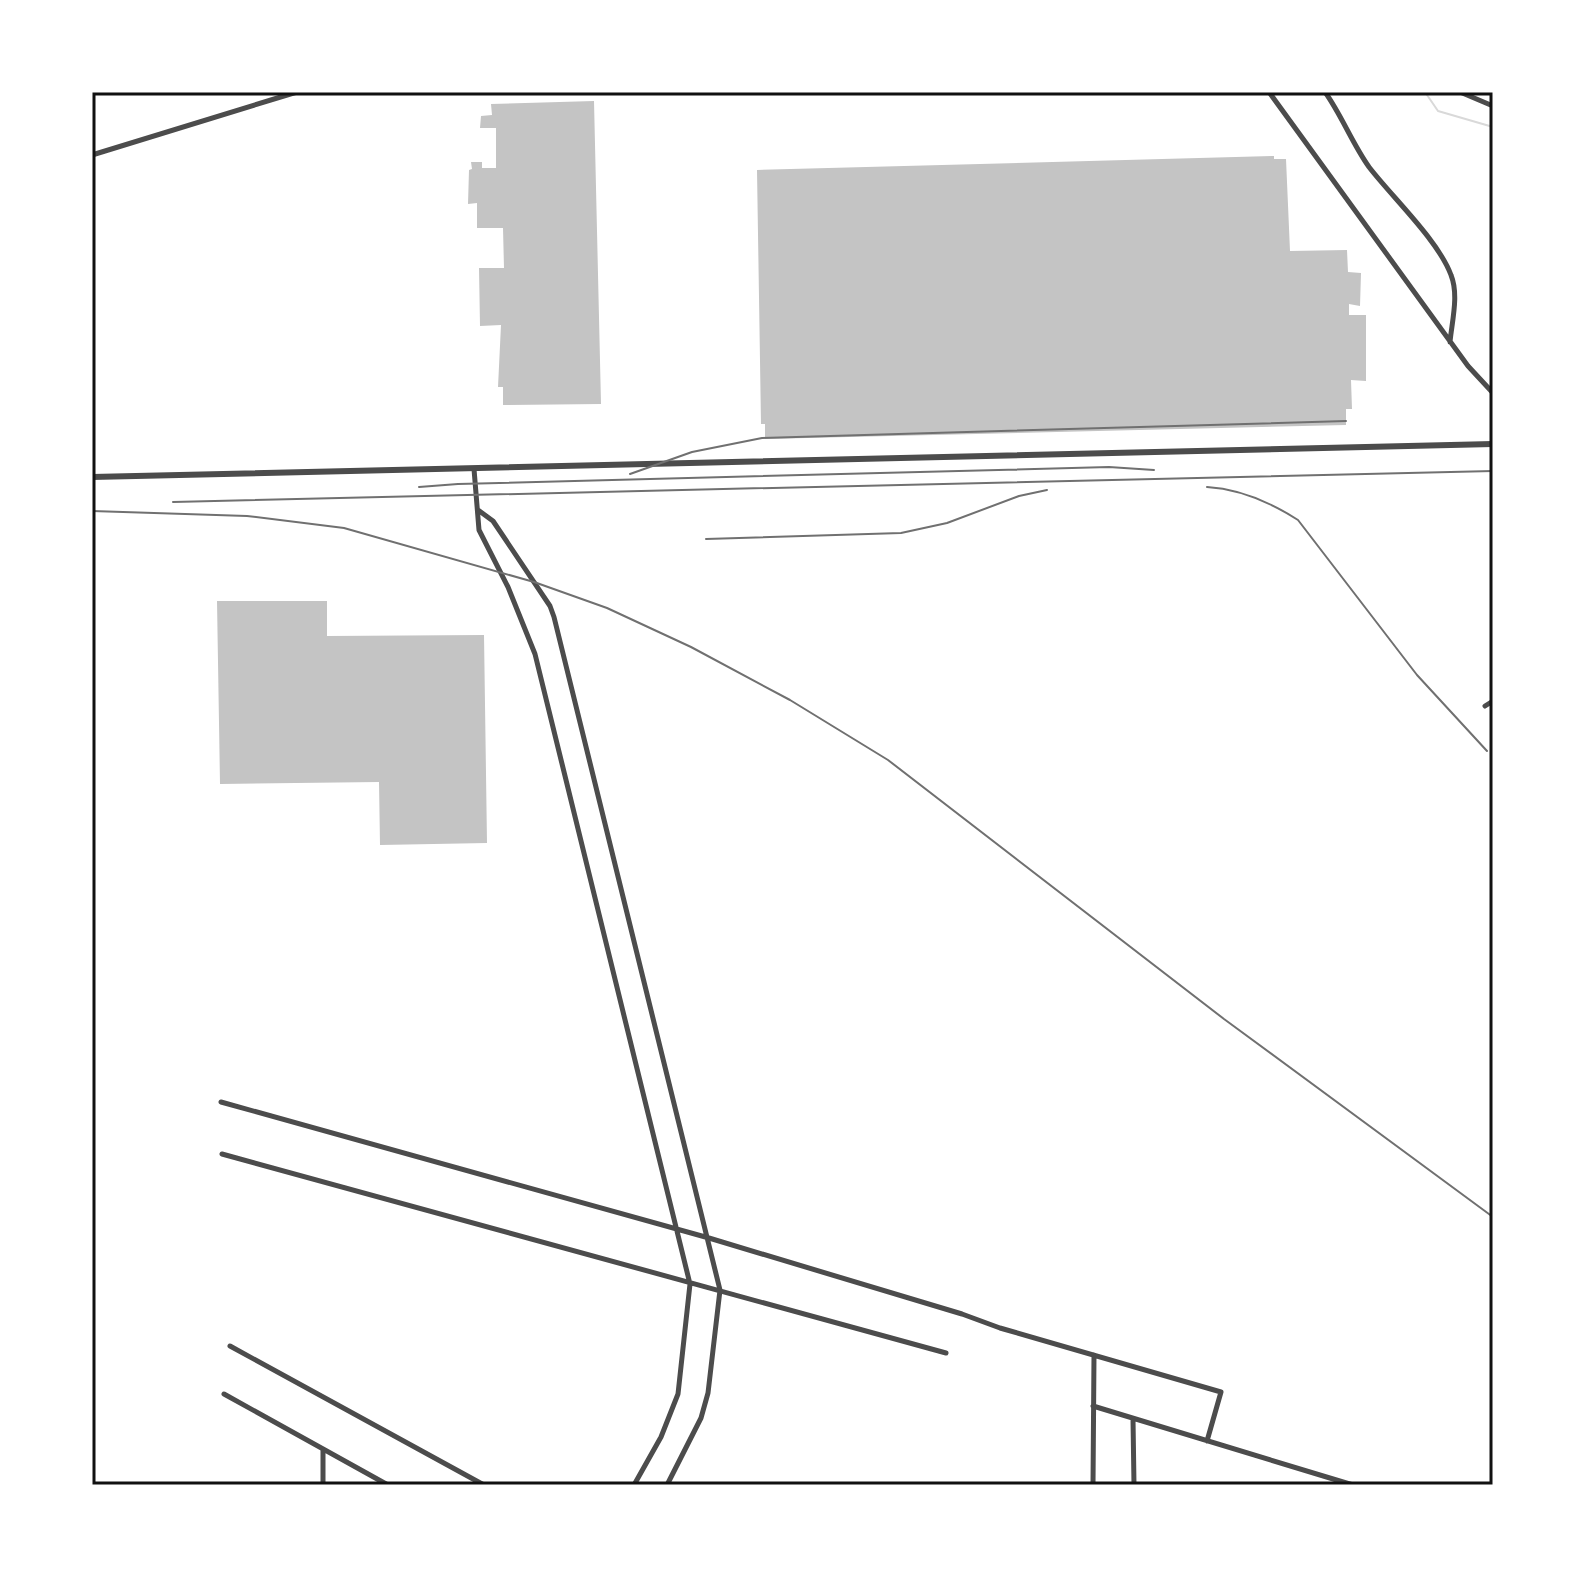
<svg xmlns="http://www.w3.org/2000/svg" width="1585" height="1577" font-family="Signika,sans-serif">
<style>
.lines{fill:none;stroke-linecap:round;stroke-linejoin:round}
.stream{stroke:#d9d9d9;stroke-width:2}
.building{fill:#c4c4c4}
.minor{stroke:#4c4c4c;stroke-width:5}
.tertiary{stroke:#4c4c4c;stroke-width:6}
.rail{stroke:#707070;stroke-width:2}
.neatline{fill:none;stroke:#111;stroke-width:3}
</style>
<rect width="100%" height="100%" fill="#fff"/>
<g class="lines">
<path class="stream" d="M1425 92 1438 111 1493 127"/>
</g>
<path class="building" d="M594 101 601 404 503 405V387H498L501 325 480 326 479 268H504L503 228H477V203L468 204 469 170 472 169 471 162H482V168H496V128H480L481 116 492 115 491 104Z
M1274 156V159H1286L1290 251 1347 250 1348 272 1361 273 1360 306 1349 304V315H1366V381L1351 380 1352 409H1346V425L765 439V424H761L757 170Z
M217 601H327V636L484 635 487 843 380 845 379 782 220 784Z"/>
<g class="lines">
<path class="minor" d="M1269 92 1468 366 1493 393
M1325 92C1342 116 1352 143 1369 167 1392 197 1438 240 1451 275 1459 295 1452 321 1450 342
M1460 92 1493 106
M92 155 297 92
M474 469 479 530 508 587 535 654 690 1284 678 1394 661 1437 634 1485
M478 510 493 521 550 606 554 617 720 1290 708 1393 701 1418 667 1485
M1485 706 1493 701
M221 1102 709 1238 962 1314 1000 1328 1221 1392 1207 1441
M222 1154 946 1353
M230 1346 484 1485
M224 1394 388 1485
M1093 1406 1353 1485
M1133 1419 1134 1485
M323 1485V1450
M1093 1485 1094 1355"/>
<path class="tertiary" d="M92 477 1493 444"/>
<path class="rail" d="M630 474 692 452 762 438 1346 421
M419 487 458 484 1109 467 1154 470
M1207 487C1241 489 1270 502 1298 520L1417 675 1487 751
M173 502 1493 471
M92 511 247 516 344 528 534 582 607 608 691 647 790 700 888 760 1224 1019 1493 1217
M706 539 901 533 947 523 1019 496 1047 490"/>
</g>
<rect width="1585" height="1577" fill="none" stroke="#ffffff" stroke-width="188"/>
<rect x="94" y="94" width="1397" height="1389" class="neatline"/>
</svg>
